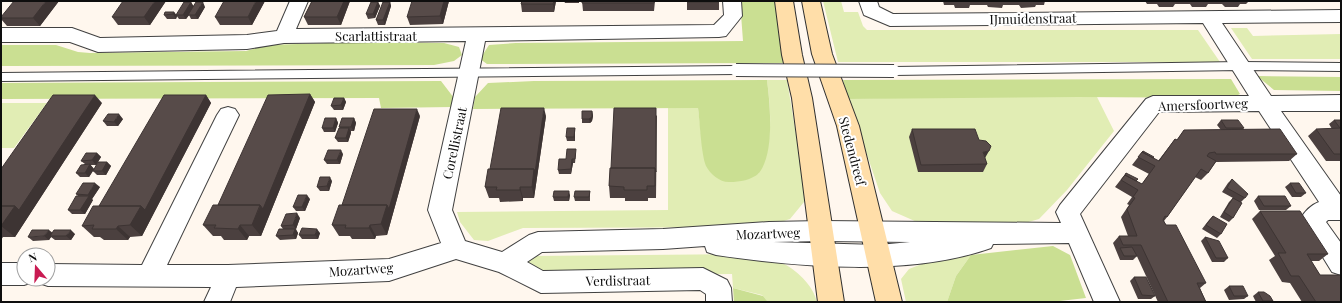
<svg xmlns="http://www.w3.org/2000/svg" width="1342" height="303" font-family="'Playfair Display',serif">
<style>
.green{fill:#e1edb4}
.forest{fill:#cadf92}
.lines{fill:none;stroke-linecap:round;stroke-linejoin:round}
.service-casing{stroke:#414141;stroke-width:2}
.minor-casing{stroke:#414141;stroke-width:2}
.secondary-casing{stroke:#303030;stroke-width:2}
.service{fill:#fff;fill-rule:evenodd}
.minor{fill:#fff;fill-rule:evenodd}
.secondary{fill:#ffdea9;fill-rule:evenodd}
.service-bridge-casing{stroke:#414141;stroke-width:14;stroke-linecap:butt}
.service-bridge{stroke:#fff;stroke-width:12}
.wall{fill:#4b403f}
.shaded-wall{fill:#3d3433}
.building{fill:#574b49;stroke:#3d3433}
.labels{text-anchor:middle;dominant-baseline:central;stroke-width:4;stroke-linejoin:round;paint-order:stroke}
.street-label{font-size:13px;fill:#0e0e0e;stroke:#fff}
</style>
<rect width="100%" height="100%" fill="#fff7ee"/>
<path class="green" d="M823 1H841L844 12H858L863 26 867 30H1198L1220 62H838Z
M1231 28H1247L1253 36 1341 34V59H1252Z
M767 80H787L804 183V202L790 219 765 227 523 228 488 241 474 240 460 222 457 212 668 210V108H698L702 142 758 174C774 144 771 112 767 80Z
M925 97H1097L1114 131 1067 190 1039 219 1018 225 960 227 917 222 892 211 880 193 848 99Z
M1 103H47L14 148H1Z
M750 254C760 257 771 258 780 262 796 269 813 285 817 302H768L762 295 733 288 732 274 530 276 527 264 533 256Z
M971 255 956 276 947 302H906L901 279 909 269 932 260Z"/>
<path class="forest" d="M740 1H775L785 63 487 64 480 59 489 45 516 43 743 41Z
M357 42 444 43 459 47 462 55 454 61 434 65 1 66V45H56L78 52 90 53 246 51 268 45Z
M1257 76 1341 77V91L1274 90Z
M1231 79 1240 94 1232 98 1078 97 848 99 843 80Z
M767 80C770 103 775 153 759 173 752 180 739 182 730 182 721 183 710 174 706 166 701 153 700 123 698 108L473 109 475 97 488 83 534 81Z
M441 81 454 98 452 107 381 108 379 98 1 99V83Z
M1053 246 1070 255 1086 298 1051 302H947L956 276 971 255Z
M733 288 763 296 768 302H734Z"/>
<g class="lines">
<g class="service-casing">
<path id="service" d="M1240 62 1341 63V71L1240 70 894 75 890 74 889 71 890 68 894 67Z
M736 66 740 67 741 70 740 73 736 74 1 81V73Z"/>
</g>
<g class="minor-casing">
<path id="minor" d="M290 1H308L296 29 714 25 724 15 723 1H741L742 16 726 36 719 37 485 41 452 210 465 241 502 252 529 235 538 232 663 229 769 222 822 221 1061 223 1056 212 1060 205 1146 99 1153 96H1249L1203 23 890 26 864 15 859 1H877L879 7 893 14 1341 10V22L1222 23 1271 96 1341 95V111H1281L1341 196V220H1328L1326 222 1341 243V275L1332 272 1300 220C1304 212 1311 205 1319 202L1259 111 1159 112 1080 214 1120 302H1094L1069 243 993 244 991 248C910 277 799 267 716 255L707 252 705 246 663 249 542 252 527 262 543 271 703 268 727 280 731 288 732 302H706V294L700 290 541 293 499 272 456 259 389 281 236 287 230 302H204L211 287 48 286 39 283 37 279H48V264L142 265 217 115 221 109 228 107 235 109 239 115 167 265H228L389 259 441 243 428 210 466 41 284 43 247 49 98 52 70 42H1V28H72L100 38 247 35 277 31ZM822 241 910 242 879 245 773 242Z
M1 263H24V279H34L33 282 24 285H1Z"/>
</g>
<g class="secondary-casing">
<path id="secondary" d="M775 1H793L802 55 812 98 844 302H818L792 98 782 55Z
M802 1H820L832 54 859 126 902 302H876L837 126 812 54Z"/>
</g>
<use href="#service" class="service"/>
<use href="#minor" class="minor"/>
<use href="#secondary" class="secondary"/>
<g class="service-bridge-casing">
<path id="service-bridge" d="M736 70 894 71"/>
</g>
<use href="#service-bridge" class="service-bridge"/>
</g>
<path class="wall" d="M59 1 40 26H7L1 19V17Z
M166 1 150 25H118L112 17Z
M201 1H213L212 2Z
M265 1 252 25H220L215 17Z
M312 1H350L341 25H308L304 17Z
M449 1 443 24 410 25 407 17Z
M556 1 554 12H522L521 4Z
M564 1H579V3H565Z
M582 1H655L654 11H583Z
M664 1H678V2H664Z
M687 1H719V10H687Z
M943 1H1045L1044 5H1036L1035 7 1021 8 1019 5H1003L1002 8 988 7 987 5H970L969 8H955L954 5H944Z
M1145 1H1249L1246 4H1240L1238 7H1225L1222 4H1208L1206 7H1192L1190 4H1175L1173 7H1159L1157 4H1147Z
M191 2 193 6 205 7 198 19H191L189 15 186 19H179L176 15Z
M378 2 380 6 375 18 368 19 366 14Z
M390 2 391 6 385 25H378L376 20Z
M174 12 177 16 176 19H167L164 15Z
M310 94 315 102 261 236H249L247 240H224L221 236H213L203 225 218 205Z
M206 95 211 103 142 236 130 237 128 240H104L100 237H94L82 226 99 206Z
M344 98 346 102 343 110H334L331 106Z
M102 103 15 237H3L1 240V169Z
M592 111 593 116 592 121 590 123H582V119Z
M657 115 656 198H648V201H625V198H610L609 186 611 168Z
M420 116 387 235 376 236 375 239H352L350 236H339L332 225 342 205Z
M546 116 534 198H523V201L500 202 499 198H489L485 187 490 169Z
M336 118 338 123 335 132H324L322 128Z
M354 118 356 123 354 131H351V133L348 142H338L335 138 340 128 339 127Z
M123 119 118 126H107L103 121Z
M1221 120 1244 128 1243 129 1297 154 1289 161 1216 162 1208 173 1201 180 1195 177 1167 217 1164 221 1166 225 1206 283 1200 288 1206 302H1158L1135 252 1137 256 1133 260H1120L1113 243 1119 236H1128L1121 217 1129 205 1127 204 1132 197 1115 187 1126 173 1136 181 1142 184 1149 174 1132 165 1143 151 1153 158 1158 161 1175 139 1177 140 1184 130H1221L1217 125Z
M1334 120H1341V161H1326L1308 136 1316 129H1332L1329 124Z
M575 128V141H567L566 137Z
M912 129 985 159 987 164 983 172H918L909 137Z
M97 153 101 157 96 165H90L94 169 107 162 111 166 106 175H97L93 171 89 177H80L76 173 85 164 81 161Z
M576 153 575 163H573L571 174H559L558 170 566 159Z
M343 154 340 164H327L324 160Z
M1232 179 1245 198 1241 202 1233 218 1229 222 1220 217 1229 202 1233 198 1222 192 1228 183Z
M332 181 329 191H320L317 187Z
M1290 183 1306 193 1301 197H1292L1285 187Z
M100 187 92 199H91L93 200 85 214H72L68 210 78 196 76 194Z
M590 191V201H575L574 197Z
M570 195 569 201H554L553 197Z
M1258 196 1291 206 1286 210H1259L1254 201Z
M310 199 305 211H296L293 207Z
M1260 211 1328 254 1319 261H1311L1320 275 1341 302H1302L1290 283 1282 282 1269 260 1275 256 1252 219Z
M1213 216 1221 234 1217 238 1202 229 1209 220Z
M300 218 296 229 298 233 296 239 280 240 276 236 283 229 281 226Z
M320 233 318 239H302L299 235Z
M75 234 71 240H55L51 237 49 240 33 241 28 237Z
M1205 237 1228 258 1224 262H1212L1201 241Z
M1134 277 1155 296 1151 299H1138L1130 281Z
M1229 286 1248 296 1244 299 1229 300 1224 290Z
M1258 292 1273 301 1272 302H1256L1253 296Z"/>
<path class="shaded-wall" d="M46 1H59L40 26 33 18Z
M155 1H166L150 25 144 17Z
M256 1H265L252 25 248 17Z
M344 1H350L341 25 337 17Z
M444 1H449L443 24 440 16Z
M554 1H556L554 12 553 4Z
M191 2 194 7 188 15H189L186 19 183 15Z
M203 2 205 7 198 19 195 15Z
M378 2 380 6 375 18 373 14Z
M390 2 391 6 385 25 383 20Z
M174 12 177 16 176 19 173 14Z
M310 94 315 102 261 236 252 225Z
M95 95 102 103 15 237 1 226 15 206Z
M206 95 211 103 142 236 130 225 141 206Z
M344 98 346 102 343 110 341 105Z
M544 108 546 116 534 198 532 187Z
M417 109 420 116 387 235 381 224Z
M592 111 593 116 592 121 590 123 589 119Z
M119 114 123 119 118 126 114 122Z
M336 118 338 123 335 132 333 128Z
M354 118 356 123 354 131 351 127Z
M349 128 351 133 348 142 346 138Z
M575 128V141L574 137Z
M341 150 343 154 340 164 337 160Z
M989 151 985 158 983 152Z
M97 153 101 157 96 165 92 160Z
M572 159 573 163 571 174V169Z
M107 162 111 166 106 175 102 171Z
M90 164 94 169 89 177 85 173Z
M330 177 332 181 329 191 327 186Z
M95 183 100 187 92 199 88 195Z
M520 187 523 198V201L520 190Z
M569 191 570 195 569 201 568 197Z
M307 195 310 199 305 211 302 207Z
M89 196 93 200 85 214 80 210Z
M297 213 300 218 296 229 293 225Z
M240 225 249 236 247 240 238 229Z
M370 225 376 236 375 239 369 228Z
M118 226 130 237 128 240 116 229Z
M295 229 298 233 296 239 293 235Z
M317 229 320 233 318 239 315 235Z
M49 230 54 234 50 236 51 237 49 240 44 236Z
M71 230 75 234 71 240 66 236Z"/>
<path class="building" d="M14 1H46L33 18H1V17Z
M123 1H155L144 17H112Z
M224 1H256L248 17H215Z
M312 1H344L337 17H304Z
M412 1H444L440 16 407 17Z
M522 1H554L553 4H521Z
M582 1H654V3H582Z
M687 1H719V2H687Z
M184 2H191L183 15H176Z
M196 2H203L195 15H188Z
M371 2H378L373 14H366Z
M383 2H390L383 20H376Z
M165 12H174L173 14 164 15Z
M310 94 263 209 260 205H218L268 95Z
M53 95H95L19 210 15 206H1V169Z
M164 95H206L145 210 141 206H99Z
M334 98H344L341 105 331 106Z
M501 108H544L535 173 534 169H490Z
M614 108H656V172L655 168H611Z
M374 109H417L389 209 387 205H342Z
M582 111H592V117L589 119H582Z
M108 114H119L114 122 103 121Z
M325 118H336L333 128H322Z
M342 118H354L351 127H339Z
M1221 120H1238L1244 128H1226Z
M1334 120H1341V128H1340Z
M339 128H349L346 138H335Z
M567 128H575L574 137H566Z
M1341 128V154H1334L1316 129Z
M912 129H975L979 140 986 141 991 146 989 151 983 152 987 164 921 165Z
M1280 129 1297 154H1216L1215 152 1209 153 1207 156 1216 161 1208 173 1201 169 1167 217 1165 216 1163 220 1166 225H1176L1206 283H1197L1206 302H1168L1141 245H1123L1119 236H1137L1127 209 1135 198 1133 197 1138 190 1121 180 1125 175 1142 184 1155 166 1138 157 1142 152 1159 161 1175 139 1177 140 1184 130Z
M567 149H576L575 159H572L571 169 558 170 559 159H566Z
M328 150H341L337 160H324Z
M1143 151 1154 157 1153 158 1142 152Z
M86 153H97L92 160 81 161Z
M98 162H107L102 171H93Z
M90 164 85 173H76L81 165Z
M610 168H655V186H647V190H624V187L609 186Z
M488 169H534L532 187H520V190H496L497 187H485Z
M1126 173 1138 179 1136 181 1125 175Z
M320 177H330L327 186 317 187Z
M1232 179 1248 194 1245 198 1227 188Z
M83 183H95L88 195 76 194Z
M1290 183H1299L1306 193H1296Z
M554 191H569L568 197H553Z
M575 191H590L589 197H574Z
M298 195H307L302 207H293Z
M76 196H89L80 210H68Z
M1258 196H1285L1291 206H1264Z
M1233 198 1242 203 1233 218 1224 212Z
M213 205H260L252 225H240L238 229 214 228 216 225H203Z
M339 205H387L381 224 370 225 369 228H345L346 225H332Z
M1 206H15L1 226Z
M93 206H141L130 225 118 226 116 229H92L94 225 82 226Z
M1260 211H1300L1328 254H1307L1320 275H1341V302H1316L1299 276H1291L1278 253H1286Z
M297 213 293 225 281 226 286 214Z
M1213 216 1227 224 1221 234 1206 225Z
M302 228 317 229 315 235H299Z
M279 229H295L293 235 276 236Z
M32 230H49L44 236 28 237Z
M54 230H71L66 236H50Z
M1205 237 1219 241 1228 258H1216Z
M1132 247 1137 256H1124L1120 248Z
M1134 277H1146L1155 296 1142 295Z
M1229 286H1243L1248 296H1234Z
M1258 292H1264L1270 296 1273 301H1263Z"/>
<g class="labels">
<g class="street-label">
<text transform="translate(1033 18) rotate(-1)">IJmuidenstraat</text>
<text x="376" y="35">Scarlattistraat</text>
<text transform="translate(1203 104) rotate(-2)">Amersfoortweg</text>
<text transform="translate(454 143) rotate(-78)">Corellistraat</text>
<text transform="translate(853 151) rotate(75)">Stedendreef</text>
<text transform="translate(768 233) rotate(-2)">Mozartweg</text>
<text transform="translate(361 269) rotate(-4)">Mozartweg</text>
<text transform="translate(618 280) rotate(-1)">Verdistraat</text>
</g>
</g>
<rect width="1342" height="303" fill="none" stroke="#0e0e0e" stroke-width="4"/>
<g transform="translate(36 267) rotate(341)"><circle r="19" fill="#ffffff" stroke="#9f9f9f"/>
<path d="M0-3L7 15L0 10L-7 15Z" fill="#c91b52"/>
<text y="-6" font-size="11" font-weight="bold" text-anchor="middle" fill="#0e0e0e">N</text>
</g>
</svg>
